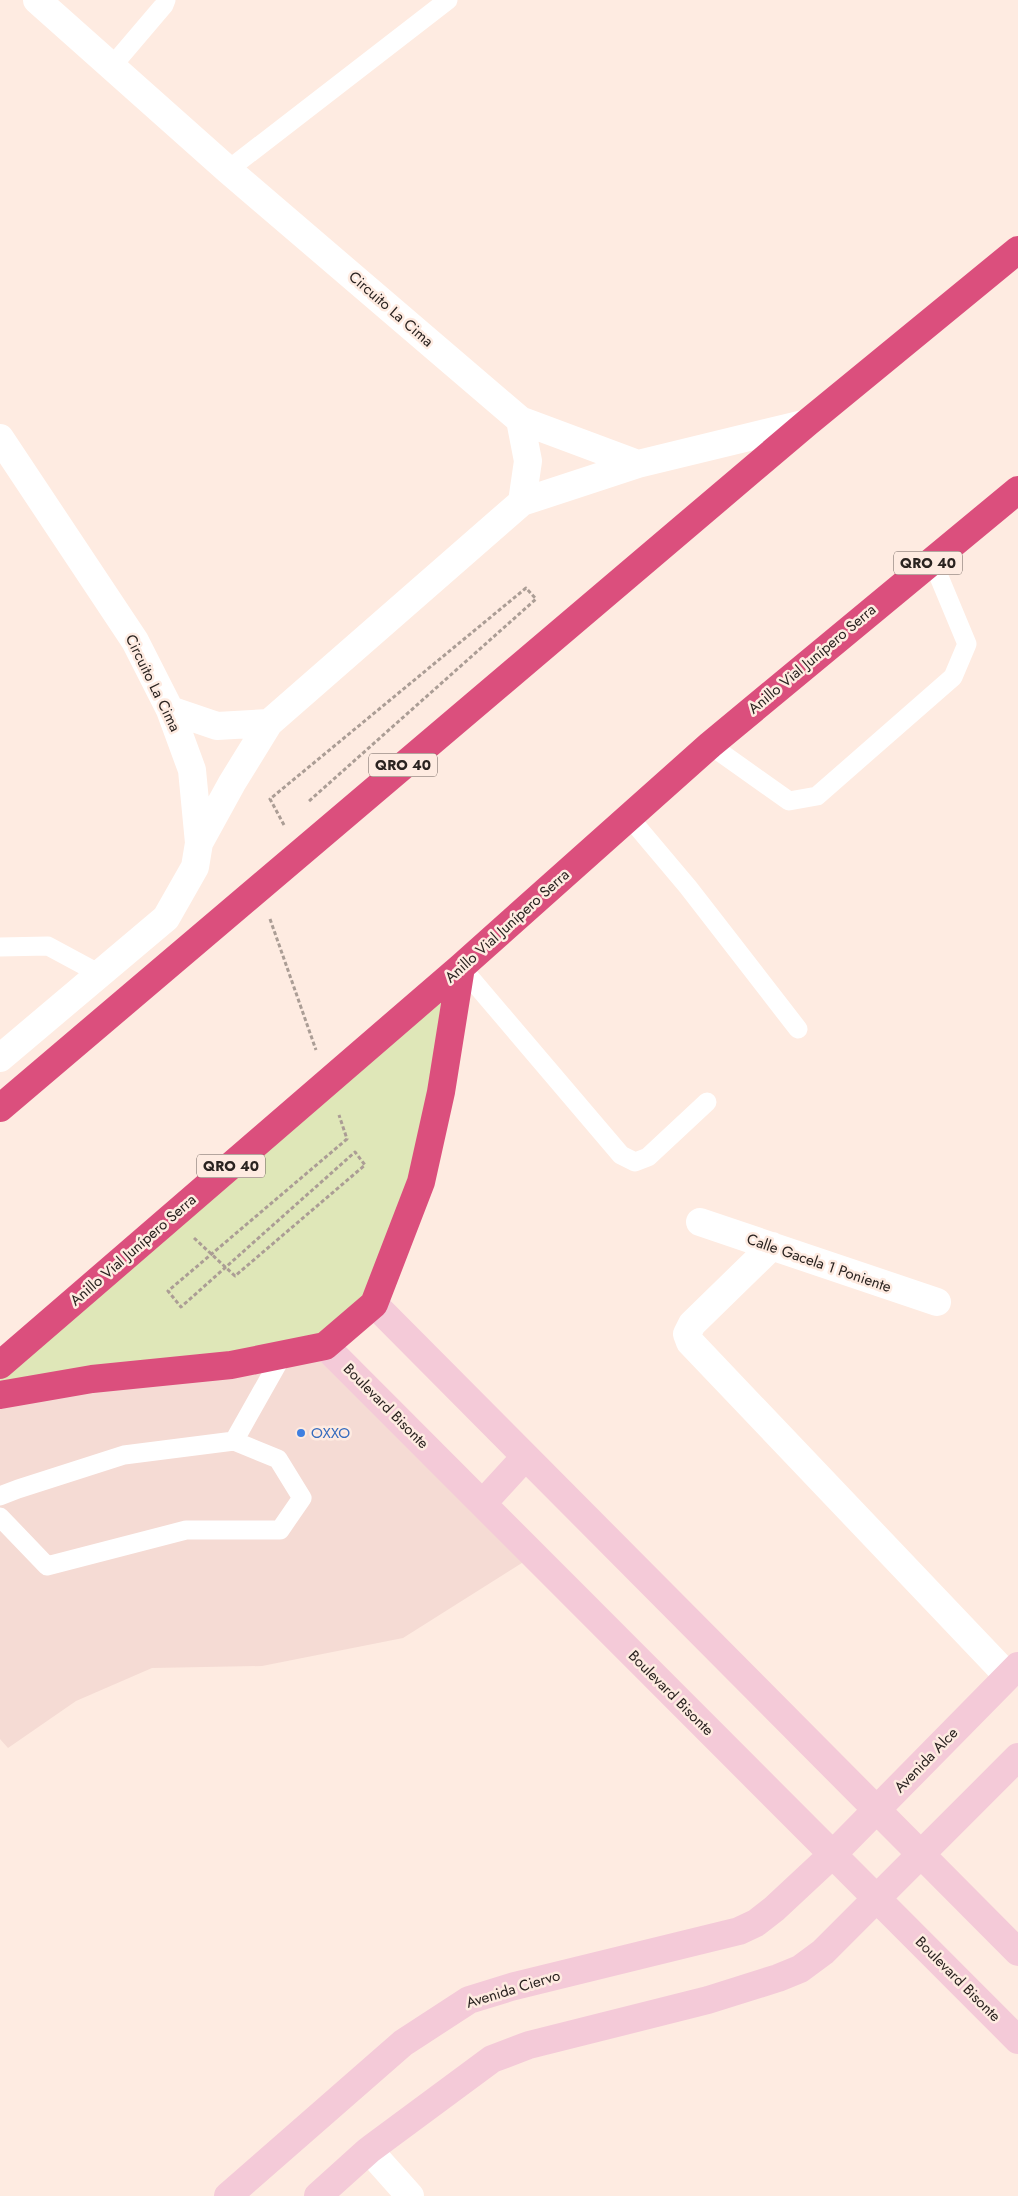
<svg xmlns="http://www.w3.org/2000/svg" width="1018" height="2196" font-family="Jost,sans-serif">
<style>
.commercial{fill:#f5dbd4}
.green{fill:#dfe7b8}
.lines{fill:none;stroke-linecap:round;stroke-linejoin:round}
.path{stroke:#ab9d95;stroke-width:3;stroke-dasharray:4 2.5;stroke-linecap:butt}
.lane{stroke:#fff;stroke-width:19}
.street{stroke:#fff;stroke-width:28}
.secondary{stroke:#f4cad8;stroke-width:28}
.highway{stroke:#db4f7d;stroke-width:28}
.shop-dot{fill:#3f7fe0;stroke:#feebe1;stroke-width:2}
.labels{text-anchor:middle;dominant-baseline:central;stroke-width:5;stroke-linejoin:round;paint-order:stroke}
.shield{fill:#feebe1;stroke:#6a5f5a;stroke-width:1}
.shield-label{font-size:14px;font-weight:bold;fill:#2a2320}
.street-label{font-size:15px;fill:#2a2320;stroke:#feebe1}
.shop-label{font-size:15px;fill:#366cbe;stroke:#feebe1;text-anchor:start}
</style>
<rect width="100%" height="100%" fill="#feebe1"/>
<path class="commercial" d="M325 1346 533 1556 403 1638 262 1666 152 1668 76 1701 8 1748 0 1739V1395Z"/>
<path class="green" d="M461 967 441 1092 374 1304 325 1346 0 1395V1365Z"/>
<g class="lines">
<path class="path" d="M284 825 270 799 526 588 536 599 308 802
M270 919 316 1050
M194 1238 235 1276 365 1165 355 1152 181 1307 168 1291 347 1139 339 1115"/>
<path class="lane" d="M113 65 164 5 166 0
M228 170 448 0
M710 745 789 801 817 796 953 677 967 644 932 560
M629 817 688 887 798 1029
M0 947 48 946 100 974
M461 967 621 1155 635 1162 648 1157 707 1102
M234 1441 283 1354
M0 1496 18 1489 124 1455 234 1441 278 1459 302 1498 280 1530H186L47 1566 0 1517"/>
<path class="street" d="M37 0 228 170 520 420 638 464 807 423
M520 420 528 461 522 502
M0 438 135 641 170 710 192 770 199 843 195 867 166 918 0 1058
M170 710 217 726 269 723
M199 843 232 783 269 723 522 502 638 464
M700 1222 937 1302
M772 1246 692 1324 687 1334 690 1342 1008 1676
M369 2150 410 2196"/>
<path class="secondary" d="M374 1304 1018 1952
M325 1346 1018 2040
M483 1503 525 1457
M228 2196 403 2043 469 2000 511 1987 739 1931 756 1923 774 1909 833 1854 1018 1666
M318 2196 369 2150 492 2059 529 2045 708 2000 778 1978 800 1969 823 1952 1018 1757"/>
<path class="highway" d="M0 1108 807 423 1018 250
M0 1365 461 967 710 745 1018 490
M0 1395 92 1379 231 1365 325 1346 374 1304 421 1182 441 1092 461 967"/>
</g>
<circle class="shop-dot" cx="301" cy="1433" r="5"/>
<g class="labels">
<g class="shield">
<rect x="894" y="551.5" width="68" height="23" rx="4"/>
<rect x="369" y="753.5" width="68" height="23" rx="4"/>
<rect x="197" y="1154.5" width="68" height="23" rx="4"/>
</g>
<g class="shield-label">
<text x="928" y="563">QRO 40</text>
<text x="403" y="765">QRO 40</text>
<text x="231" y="1166">QRO 40</text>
</g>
<g class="street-label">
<text transform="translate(391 309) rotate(41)">Circuito La Cima</text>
<text transform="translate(812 659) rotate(-40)">Anillo Vial Junípero Serra</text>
<text transform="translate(153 683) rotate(64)">Circuito La Cima</text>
<text transform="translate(507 926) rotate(-42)">Anillo Vial Junípero Serra</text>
<text transform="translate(133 1250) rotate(-41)">Anillo Vial Junípero Serra</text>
<text transform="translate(819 1263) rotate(19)">Calle Gacela 1 Poniente</text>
<text transform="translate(386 1406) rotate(45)">Boulevard Bisonte</text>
<text transform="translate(671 1693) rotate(45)">Boulevard Bisonte</text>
<text transform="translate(926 1760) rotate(-46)">Avenida Alce</text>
<text transform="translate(958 1979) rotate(45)">Boulevard Bisonte</text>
<text transform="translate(513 1989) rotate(-17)">Avenida Ciervo</text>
</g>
<g class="shop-label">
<text x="311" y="1433">OXXO</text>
</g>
</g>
</svg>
